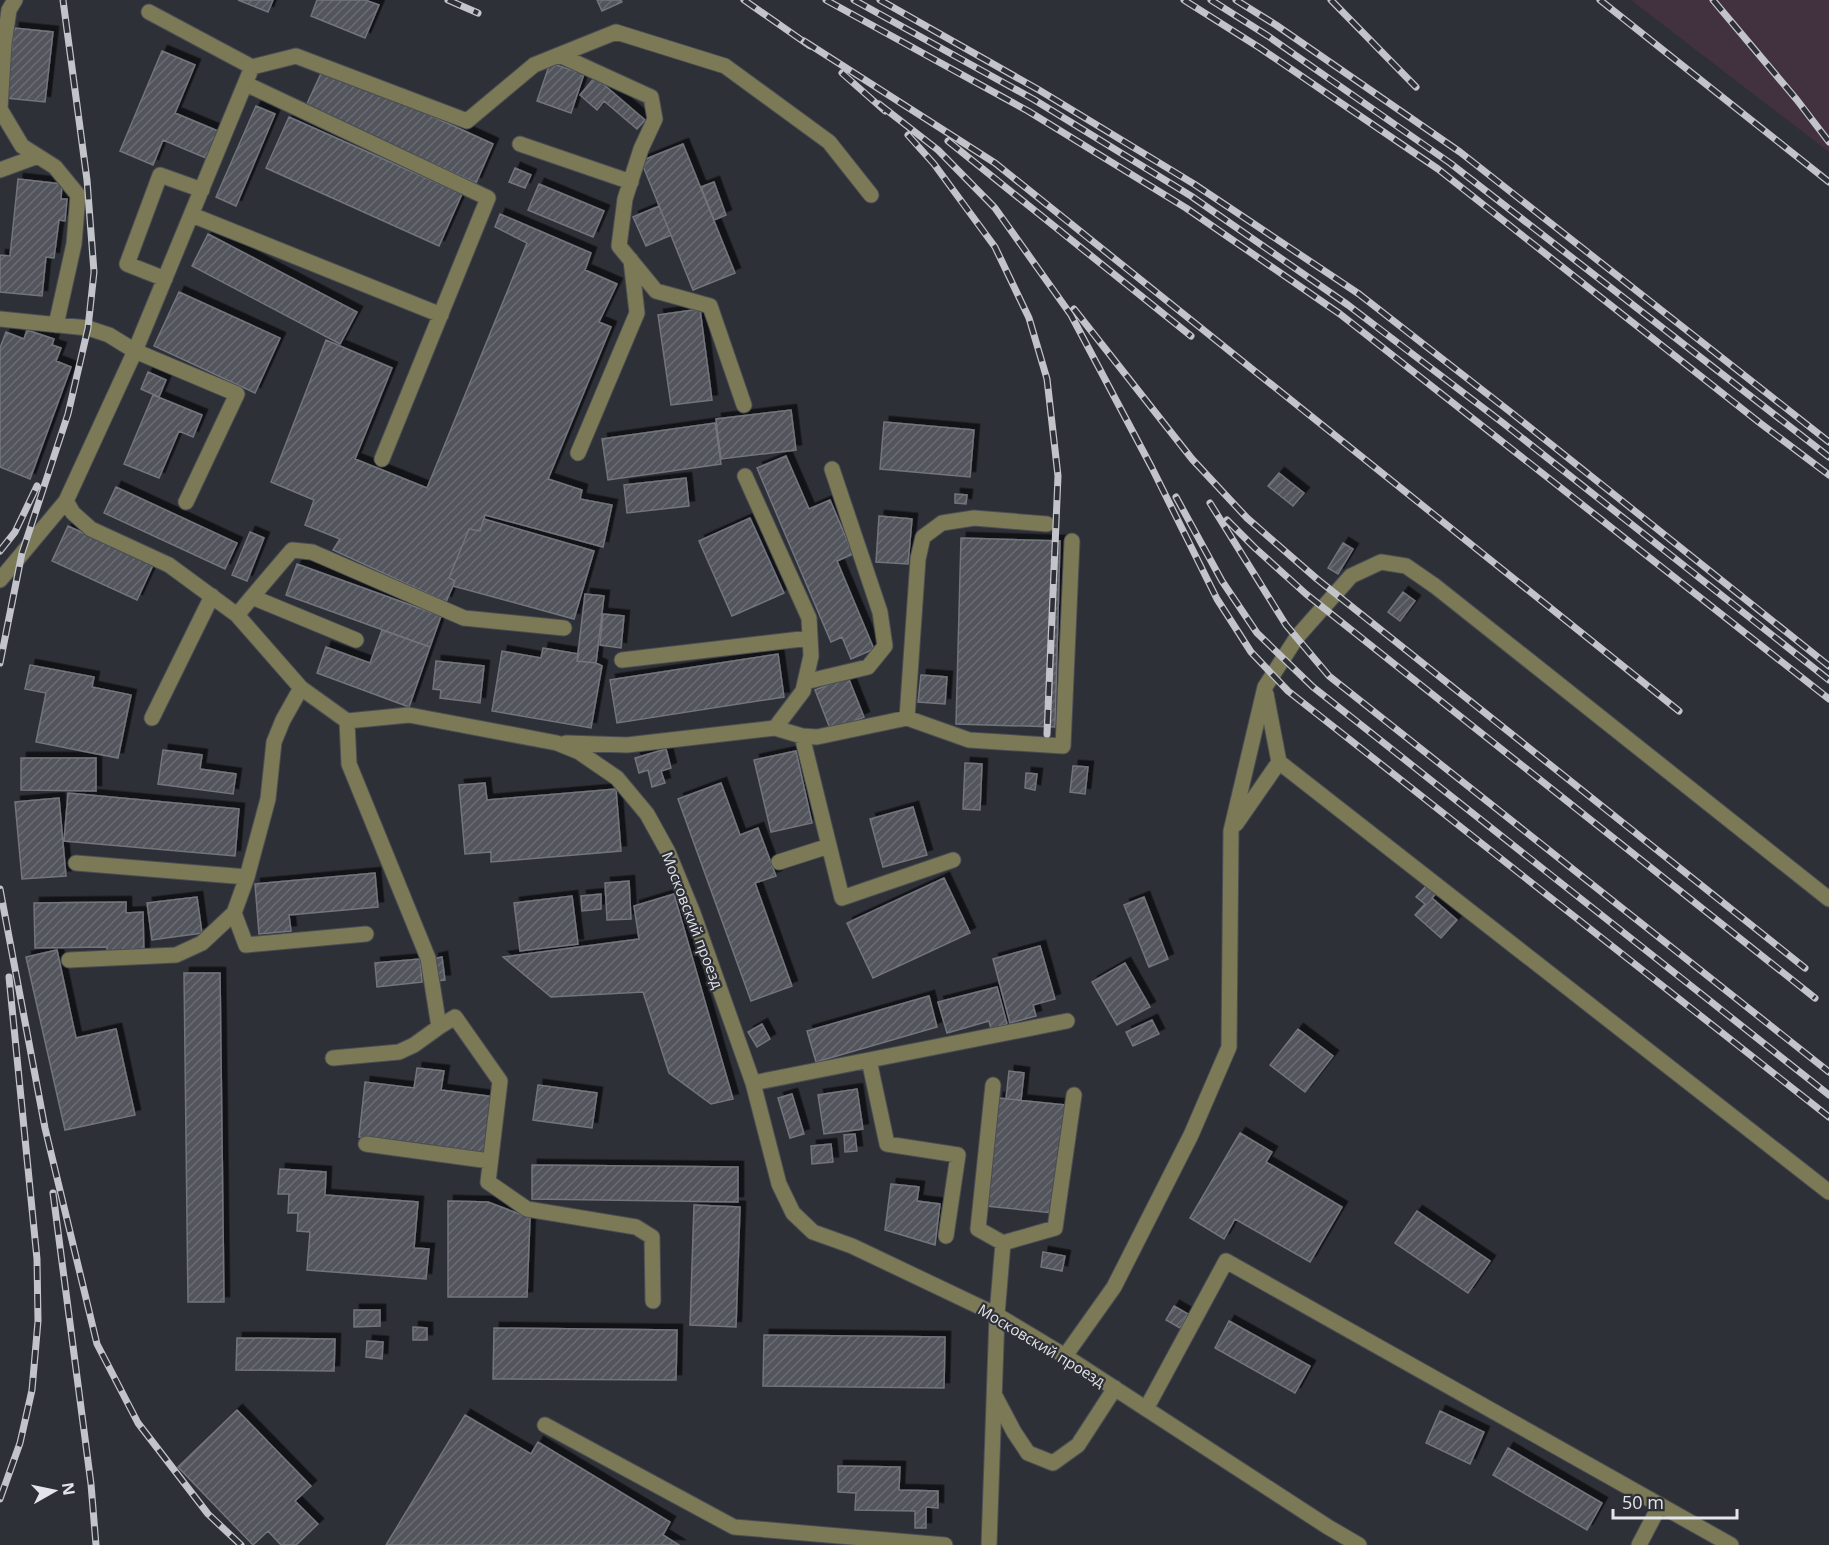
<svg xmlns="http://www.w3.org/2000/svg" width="1829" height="1545" font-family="'Open Sans',sans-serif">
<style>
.industrial{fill:#42323f}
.building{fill:url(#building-hatch);stroke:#73757d;stroke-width:1.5;filter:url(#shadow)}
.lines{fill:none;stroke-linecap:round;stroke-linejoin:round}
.minor-casing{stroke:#4b4d54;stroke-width:17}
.minor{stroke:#7b7956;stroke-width:15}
.rail-casing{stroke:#c3c4ca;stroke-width:7}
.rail{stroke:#2e3037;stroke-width:4.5;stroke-dasharray:14;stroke-linecap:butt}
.labels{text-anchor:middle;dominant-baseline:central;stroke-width:4.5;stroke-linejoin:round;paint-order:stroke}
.street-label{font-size:15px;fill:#e4e5ea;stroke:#2e3037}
</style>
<defs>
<pattern id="building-hatch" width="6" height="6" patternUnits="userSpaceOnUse" patternTransform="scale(1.5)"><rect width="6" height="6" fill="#52545b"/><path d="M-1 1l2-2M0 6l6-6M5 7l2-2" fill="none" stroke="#6b6c73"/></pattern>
<filter id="shadow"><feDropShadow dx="5.5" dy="-5.5" stdDeviation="0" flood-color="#0009"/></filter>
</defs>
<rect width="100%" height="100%" fill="#2e3037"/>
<path class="industrial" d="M1631 0H1829V152Z"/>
<path class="building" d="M238 0H273L268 12Z
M317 0H365L379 5 365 38 311 16Z
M597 0H621L622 2 602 11Z
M14 28 53 32 45 102 6 98Z
M162 51 195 65 175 113 225 134 213 161 163 140 153 165 120 151Z
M550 63 584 74 571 113 537 101Z
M324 67 493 144 476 183 306 106Z
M595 77 645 120 637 129 604 101 597 110 580 95Z
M256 106 275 114 236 206 216 197Z
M289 117 462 194 439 246 266 168Z
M683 144 735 273 693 290 641 161Z
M515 168 531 175 525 188 509 182Z
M18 179 62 184 61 199H67L65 221 59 220 54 258 46 257 42 296 0 292V255L10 256Z
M714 182 726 215 714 220 701 187Z
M539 184 604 211 593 237 528 210Z
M659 206 671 235 646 246 633 217Z
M500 214 591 253 585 270 617 284 599 322 611 327 548 479 582 490 580 499 612 505 603 547 485 515 480 531 469 529 449 578 455 581 446 602 333 550 340 539 305 525 314 500 271 482 326 340 392 368 355 459 427 488 527 243 495 227Z
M208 234 357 312 340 344 192 266Z
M179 292 280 338 255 393 154 346Z
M700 309 712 400 671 405 658 315Z
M27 330 54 339 52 345 61 348 56 361 71 367 30 479 0 467V348L6 332 24 339Z
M148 372 166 380 159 397 141 389Z
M153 395 202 415 193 437 179 431 159 478 124 464Z
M791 410 796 450 721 459 716 419Z
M884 422 974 430 970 477 880 469Z
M715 423 721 464 608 480 602 439Z
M786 456 809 509 830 500 853 554 837 561 874 649 851 659 842 637 831 642 757 468Z
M1279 473 1304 493 1293 506 1268 486Z
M686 478 689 506 627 513 624 485Z
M116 487 237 543 225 569 104 513Z
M955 494 967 495 966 504 955 503Z
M879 516 912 519 908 564 876 562Z
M750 518 784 593 732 616 699 541Z
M484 519 594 551 574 619 453 586 455 581 449 578 469 529 480 531Z
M68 526 153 565 137 600 52 561Z
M250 532 264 538 247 581 232 575Z
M961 538 1060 541 1055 727 956 724Z
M1343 543 1353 549 1338 574 1328 568Z
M297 564 441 616 430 647 286 595Z
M1403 592 1415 601 1400 621 1388 612Z
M585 594 604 596 596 663 577 661Z
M603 614 624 616 621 648 600 645Z
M382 630 430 647 409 707 317 673 326 647 370 663Z
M543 648 579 654 577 661 596 663 602 666 591 728 492 711 502 651 541 658Z
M778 654 784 697 617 723 610 680Z
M436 661 484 666 480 703 440 698 441 690 433 689Z
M30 665 94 677 92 687 131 695 118 758 36 742 46 693 25 689Z
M921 675 947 677 945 704 918 702Z
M848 677 864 717 831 731 815 690Z
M666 749 671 768 661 771 665 783 652 787 648 770 639 773 635 758Z
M163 750 202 755 200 769 236 774 233 794 158 784Z
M796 751 812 823 771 832 754 760Z
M21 758H96V791L21 790Z
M965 763 982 764 980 810 963 809Z
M1073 766 1088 767 1085 794 1070 792Z
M1026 773 1037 774 1035 790 1025 788Z
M485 783 487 800 616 789 621 851 491 862V852L465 854 459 785Z
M721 783 740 835 758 828 776 876 755 883 792 986 751 1001 678 799Z
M68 793 239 809 235 856 64 841Z
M59 798 66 876 22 879 15 802Z
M913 807 927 855 883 867 870 819Z
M375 873 378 907 289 915 291 931 259 934 255 884Z
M944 878 970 933 873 978 847 923Z
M629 881 631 919 607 920 605 883Z
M1428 884 1437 892 1432 898 1457 920 1441 938 1415 915 1425 904 1416 897Z
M601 894V909L582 911 581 896Z
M674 894 733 1099 711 1104 669 1073 643 992 551 997 503 957 639 939 634 906Z
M572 896 578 944 520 951 514 903Z
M197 897 202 933 152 940 147 903Z
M1144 897 1168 959 1149 967 1124 905Z
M126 902V913L143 912 144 954 107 955V947L35 948 34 903Z
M1040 946 1055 999 1033 1005 1036 1016 1010 1023 993 959Z
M57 950 76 1038 116 1029 135 1115 65 1130 26 957Z
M442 957 445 980 436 981 433 959Z
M420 959 422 982 377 987 375 963Z
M1125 963 1150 1007 1117 1025 1092 982Z
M184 973H220L224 1302H188Z
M997 987 1007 1024 991 1029 989 1021 947 1033 938 1002Z
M929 996 937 1027 816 1062 807 1031Z
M1152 1020 1159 1034 1133 1046 1126 1032Z
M762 1024 770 1039 757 1047 748 1032Z
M1298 1029 1333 1056 1305 1092 1270 1065Z
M417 1068 444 1071 441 1090 495 1097 488 1153 359 1137 365 1082 414 1088Z
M1009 1071 1024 1073 1021 1100 1006 1099Z
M538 1085 597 1093 592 1128 533 1120Z
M857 1089 863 1129 824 1134 818 1095Z
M792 1094 804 1134 790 1138 778 1098Z
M998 1098 1065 1105 1053 1213 986 1206Z
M1240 1133 1272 1152 1266 1162 1342 1207 1310 1262 1235 1219 1224 1239 1190 1218Z
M855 1134 857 1151 845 1152 844 1135Z
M831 1144 833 1162 812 1164 811 1146Z
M532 1165 738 1167V1202L532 1199Z
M280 1169 326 1172 325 1195 418 1202 414 1248 429 1249 426 1279 307 1270 310 1232 297 1231 298 1213H288L289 1194H278Z
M891 1184 919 1187 917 1201 940 1204 935 1245 885 1230Z
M448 1201 488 1202 530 1218 527 1297H448Z
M694 1205 740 1207 736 1327 690 1325Z
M1417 1211 1490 1261 1468 1293 1395 1243Z
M1043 1252 1065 1256 1062 1271 1041 1267Z
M1174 1306 1188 1314 1180 1328 1166 1320Z
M354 1310H380V1326L354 1327Z
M1229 1321 1310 1366 1295 1393 1215 1348Z
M413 1327 427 1328V1340H413Z
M494 1328 677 1330 676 1380 493 1379Z
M764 1335 945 1337 944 1388 763 1386Z
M237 1338 335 1339 334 1371 236 1370Z
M367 1341 383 1342 382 1359 366 1357Z
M237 1410 311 1486 295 1501 318 1524 296 1545H281L268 1531 253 1545 178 1467Z
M1440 1411 1484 1432 1470 1464 1426 1443Z
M465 1415 531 1454 538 1442 670 1522 663 1535 679 1545H386Z
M1508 1448 1602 1503 1587 1530 1493 1475Z
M838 1466 900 1467 899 1490 938 1491V1508L926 1507V1528H915V1511L855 1510 856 1493 838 1492Z"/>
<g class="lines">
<g class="minor-casing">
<path id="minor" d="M15 0 9 10 4 44 0 109 22 146 55 167 78 195 74 244 56 325
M149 12 252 67 135 351 237 394 186 502
M559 55 651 97 655 119 641 149 625 199 619 246 656 291 710 306 744 405
M252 67 296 56 467 121 534 65 616 32 725 66 829 142 871 195
M246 84 488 198 382 459
M520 144 631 182
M0 170 38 156
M192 215 441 315
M165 279 127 264 160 175 202 190
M0 319 88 328 109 335 135 351 66 501 73 513 91 529 169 565 237 615 301 688 347 721 409 715 557 743 579 752 617 778 647 814 668 852 693 913 753 1083 779 1184 793 1213 813 1232 852 1246 997 1315 1065 1356 1328 1527 1359 1545
M578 453 637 313 631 260
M745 476 809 618 811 656 803 691 775 728
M0 580 66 501
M252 597 292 550 312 552 464 618 564 628
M237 615 252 597 356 640
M622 660 810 638
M805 682 868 667 885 646 880 612 832 469
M1266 694 1279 762 1829 1192
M152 718 212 596
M907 718 918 559 923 537 942 523 974 518 1047 524
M347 721 349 764 428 958 439 1027 455 1017 500 1081 488 1182 527 1209 636 1227 652 1237 653 1301
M802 736 842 898 953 860
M566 743 627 745 775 728 802 736 817 737 907 718 969 740 1063 746 1072 541
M1236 824 1279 762
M779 862 829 846
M76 863 247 877
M234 913 246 945 366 934
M69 960 176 955 202 943 234 913 247 877 268 799 274 742 283 720 301 688
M333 1058 399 1052 414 1045 439 1027
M869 1060 887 1144 958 1155 946 1236
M753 1083 1067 1021
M993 1085 978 1229 1003 1243
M366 1144 490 1161
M1065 1356 1114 1287 1191 1135 1229 1047 1231 831 1265 687 1297 637 1351 576 1381 562 1406 566 1435 586 1829 899
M995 1396 1014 1432 1028 1453 1053 1463 1078 1445 1115 1388
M1146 1409 1226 1261 1731 1545
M545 1425 734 1527 945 1545
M989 1545 997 1315 1003 1243 1055 1228 1074 1095
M1639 1545 1660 1505"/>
</g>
<use href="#minor" class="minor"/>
<g class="rail-casing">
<path id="rail" d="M448 0 478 13
M744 0 810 46
M826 0 1028 111 1186 208 1340 314 1829 699
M854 0 1033 99 1191 196 1348 305 1503 423 1829 680
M880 0 1039 90 1194 184 1359 294 1513 414 1829 666
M1184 0 1260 48 1438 169 1760 423 1829 475
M1211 0 1268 36 1450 163 1829 457
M1236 0 1276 25 1460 152 1829 442
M1331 0 1416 87
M1600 0 1829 182
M1713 0 1797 100 1829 142
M804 41 995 163 1679 711
M842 73 885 111
M879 104 938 150 995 208 1071 315 1152 468 1217 599 1251 652 1288 691 1829 1117
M908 135 934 164 995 247 1029 318 1047 379 1058 476 1047 734
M948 141 1191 336
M1074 309 1192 459 1247 518 1317 579 1805 968
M1176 497 1222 581 1257 633 1313 687 1829 1095
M1210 503 1286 625 1329 676 1829 1072
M1227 520 1255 548 1306 594 1815 998
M0 551 15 532 37 486
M0 663 22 553 68 414 88 328 94 272 87 180 63 0
M0 889 45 1128 97 1344 138 1423 208 1514 241 1545
M53 1193 91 1484 96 1545
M0 1499 20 1443 32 1390 38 1321 37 1259 9 977"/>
</g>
<use href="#rail" class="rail"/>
</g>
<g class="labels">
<g class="street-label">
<text transform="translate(693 920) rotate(69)">Московский проезд</text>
<text transform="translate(1042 1345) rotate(31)">Московский проезд</text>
</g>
</g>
<g transform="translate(54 1491) rotate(81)" stroke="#2e3037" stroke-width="4.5" paint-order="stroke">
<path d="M0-4.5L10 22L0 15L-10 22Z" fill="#e4e5ea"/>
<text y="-9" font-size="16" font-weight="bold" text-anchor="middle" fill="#e4e5ea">N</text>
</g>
<path d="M1613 1509v9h124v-9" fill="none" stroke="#e4e5ea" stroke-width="3"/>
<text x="1622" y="1509" font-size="18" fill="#e4e5ea" stroke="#2e3037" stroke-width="4.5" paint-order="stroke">50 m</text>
</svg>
